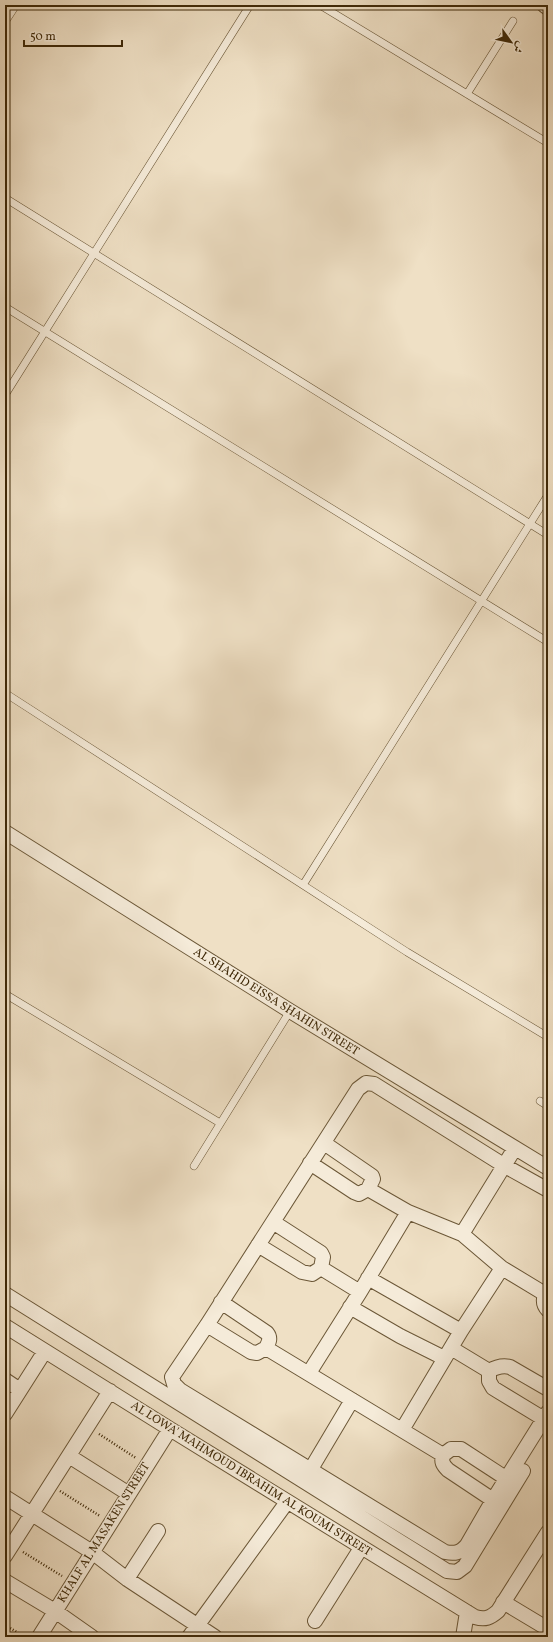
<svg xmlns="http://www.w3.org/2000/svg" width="553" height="1642" font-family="Vollkorn,Amiri,serif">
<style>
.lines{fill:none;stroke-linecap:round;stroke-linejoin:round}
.service-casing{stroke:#6b5737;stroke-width:8}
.minor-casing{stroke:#6b5737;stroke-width:16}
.path{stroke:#3f2908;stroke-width:2.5;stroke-dasharray:1 2;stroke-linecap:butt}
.service{stroke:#f5ebd9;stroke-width:7}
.minor{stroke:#f5ebd9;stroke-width:14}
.labels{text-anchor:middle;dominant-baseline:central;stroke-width:3;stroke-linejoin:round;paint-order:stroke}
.street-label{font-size:12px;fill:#3f2908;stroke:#f5ebd9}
</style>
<rect width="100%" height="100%" fill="#efe0c5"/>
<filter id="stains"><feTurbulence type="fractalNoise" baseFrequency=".005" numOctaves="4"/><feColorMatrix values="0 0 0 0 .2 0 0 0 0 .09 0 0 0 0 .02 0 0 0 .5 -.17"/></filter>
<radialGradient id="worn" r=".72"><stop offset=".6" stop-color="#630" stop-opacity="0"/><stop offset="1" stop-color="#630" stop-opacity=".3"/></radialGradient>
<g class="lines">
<g class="service-casing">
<path id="service" d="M320 5 548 143
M5 22 16 5
M467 94 513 21
M5 198 548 535
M5 307 548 642
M5 395 250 5
M5 693 407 952 548 1037
M303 885 548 495
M5 994 220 1123
M540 1101 548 1106
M194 1166 290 1011"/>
</g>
<g class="minor-casing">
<path id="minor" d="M544 5 548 8
M5 832 290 1011 548 1168
M515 1148 462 1234 502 1268 545 1294
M310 1163 354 1192 359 1194 368 1189 373 1179 372 1176 324 1143
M368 1189 408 1212 462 1234
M548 1190 505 1166 374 1084 366 1083 358 1089 207 1325 172 1377 174 1384 180 1390 445 1552C455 1554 460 1553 467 1545L493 1500 548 1412
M258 1245 302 1272 312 1274 321 1268 323 1257 321 1253 273 1222
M321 1268 360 1292
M368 1278 461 1331
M548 1292 545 1294C543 1300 543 1305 548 1310
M5 1294 447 1571 457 1572 465 1566 523 1471
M221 1302 267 1333C271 1338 269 1342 266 1348
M350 1307 400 1336 444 1358
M207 1325 251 1352 257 1353 266 1348 443 1455C441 1462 443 1465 448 1470L493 1500
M5 1326 170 1429 475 1617C485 1620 490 1618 498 1611L548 1532
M451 1348 489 1371
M309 1373 360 1292 408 1212
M5 1380 20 1390
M5 1414 45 1351
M544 1419 493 1388 489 1381V1371C496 1367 502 1365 510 1367L548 1389
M402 1430 461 1331 502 1268
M443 1455 451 1449H461L507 1479
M69 1456 129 1494
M305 1479 352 1400
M5 1497 92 1552 127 1579 215 1637
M5 1556 110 1391
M127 1579 158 1531
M5 1581 55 1611 92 1637
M503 1602 548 1629
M315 1621 361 1548
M39 1637 170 1429
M189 1637 287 1502
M463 1637 467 1612"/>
</g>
<path class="path" d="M99 1434 136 1458
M60 1491 100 1516
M23 1552 62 1576
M5 1625 25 1637"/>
<use href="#service" class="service"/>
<use href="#minor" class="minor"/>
</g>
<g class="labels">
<g class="street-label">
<text transform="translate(276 1002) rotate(32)">AL SHAHID EISSA SHAHIN STREET</text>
<text transform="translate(251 1479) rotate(32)">AL LOWA' MAHMOUD IBRAHIM AL KOUMI STREET</text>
<text transform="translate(104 1533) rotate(-58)">KHALF AL MASAKEN STREET</text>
</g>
</g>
<rect width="553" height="1642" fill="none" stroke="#efe0c5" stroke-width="20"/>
<rect x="6" y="6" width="541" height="1630" fill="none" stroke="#3f2908" stroke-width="2"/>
<rect x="10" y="10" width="533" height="1622" fill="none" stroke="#3f2908"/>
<g transform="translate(511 42) rotate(123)" stroke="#f5ebd9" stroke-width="3" paint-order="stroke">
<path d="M0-3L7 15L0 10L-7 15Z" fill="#3f2908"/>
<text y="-6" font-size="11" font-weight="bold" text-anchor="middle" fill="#3f2908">ش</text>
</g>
<path d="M24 40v6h98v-6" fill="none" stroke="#3f2908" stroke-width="2"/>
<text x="30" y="40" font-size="12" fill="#3f2908" stroke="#f5ebd9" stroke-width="3" paint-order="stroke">50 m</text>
<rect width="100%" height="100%" filter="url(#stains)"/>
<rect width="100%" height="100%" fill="url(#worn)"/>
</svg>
